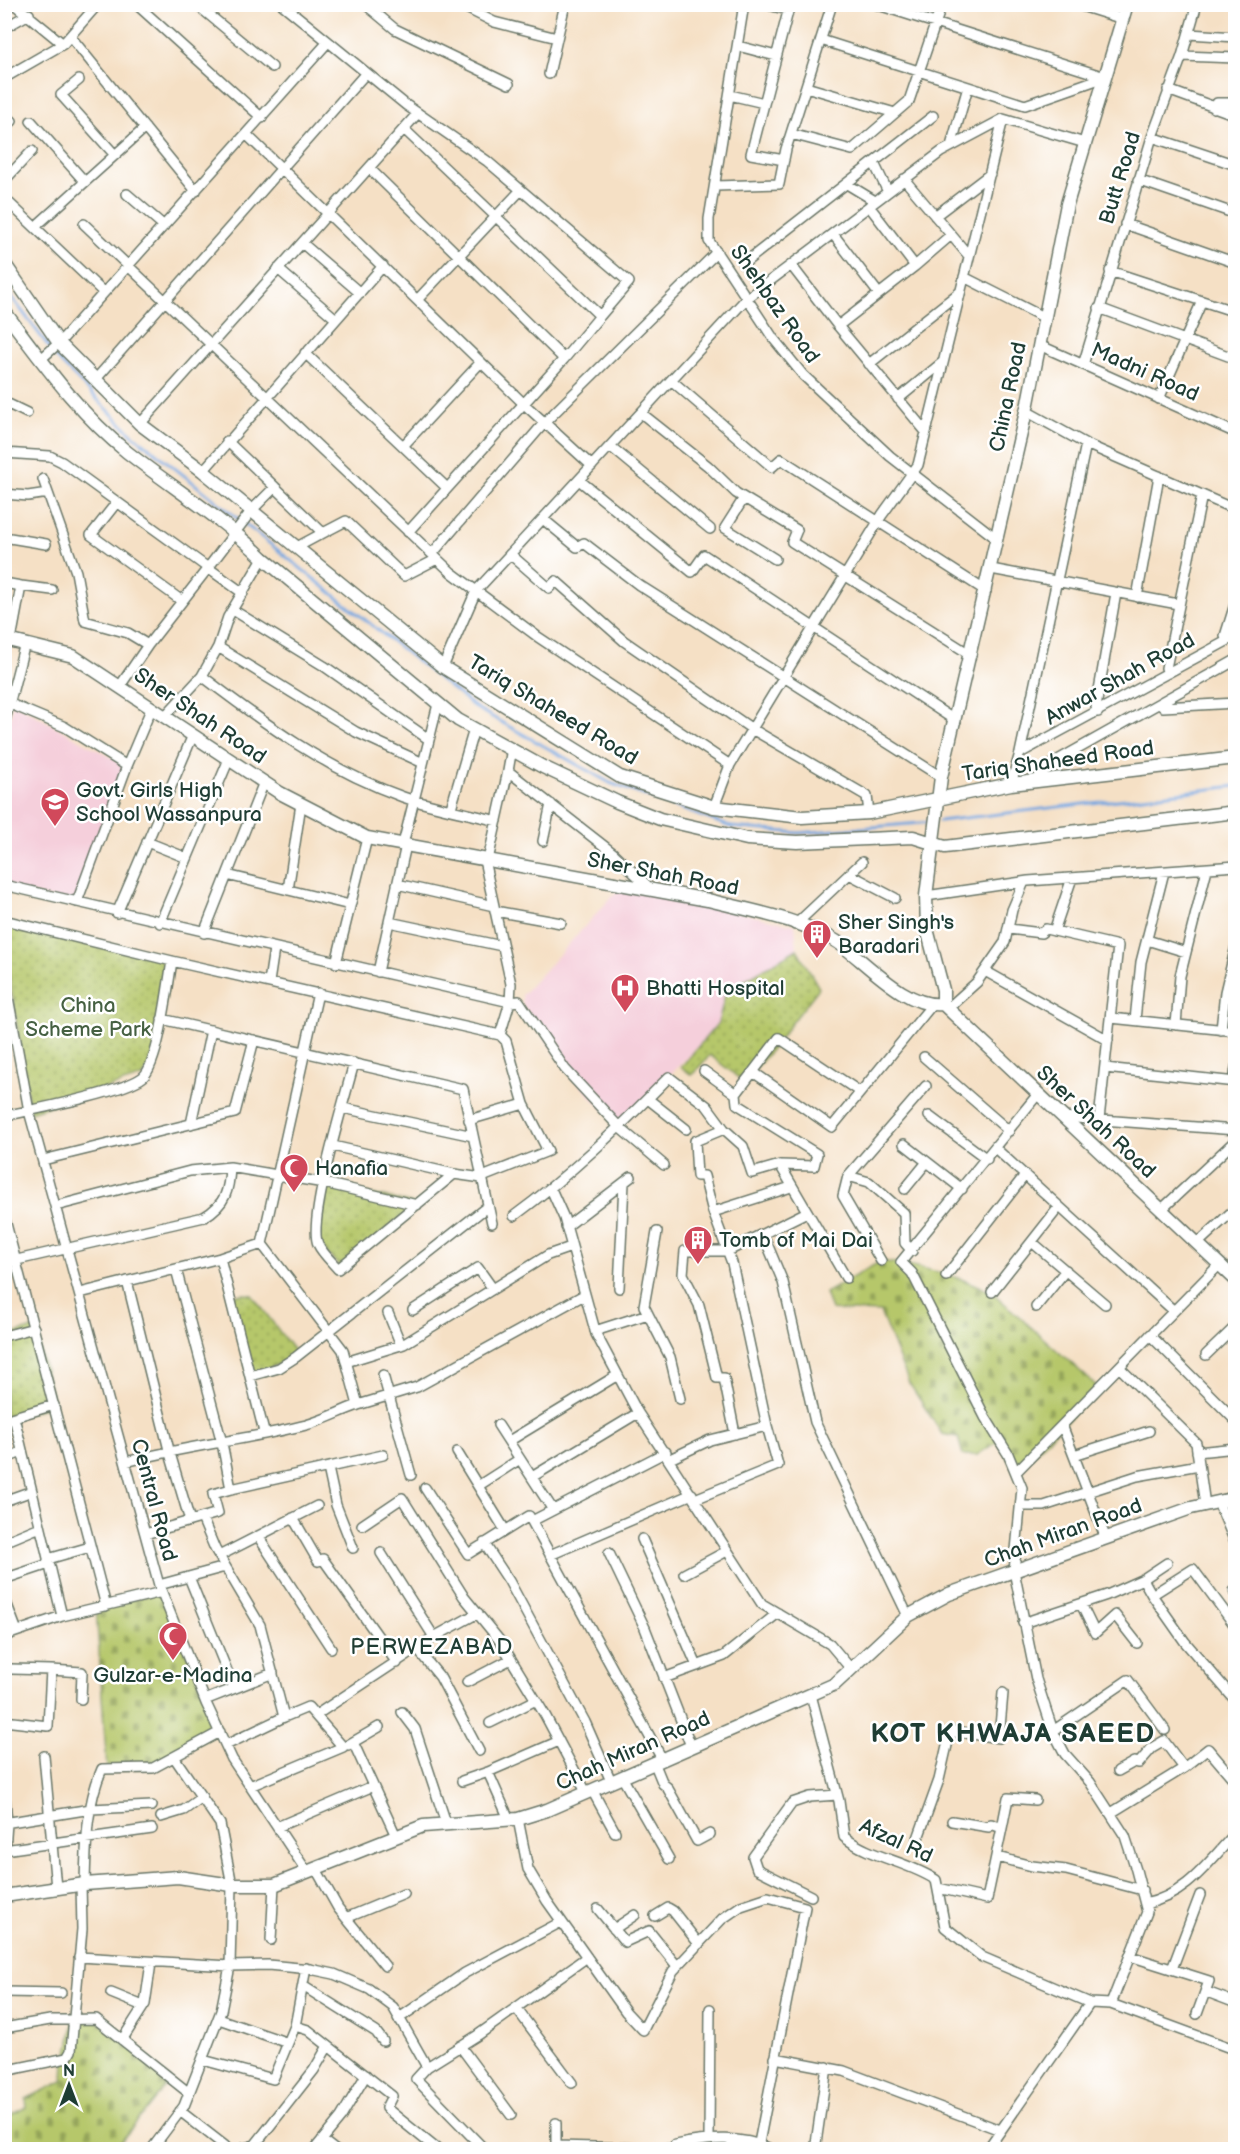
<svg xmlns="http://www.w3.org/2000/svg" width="1240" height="2154" font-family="'Balsamiq Sans',sans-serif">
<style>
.built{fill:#f5cfdb}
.cemetery{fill:url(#cemetery-stones);stroke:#6a824f;stroke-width:1.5}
.park{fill:url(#park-dots);stroke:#6a824f;stroke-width:1.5}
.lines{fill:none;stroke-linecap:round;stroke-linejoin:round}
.stream{stroke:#74a6e0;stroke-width:3}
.minor-casing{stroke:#6a7667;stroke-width:12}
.major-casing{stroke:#6a7667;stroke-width:15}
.minor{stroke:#fff;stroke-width:9}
.major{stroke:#fff;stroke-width:12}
.labels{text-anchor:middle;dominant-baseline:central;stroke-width:5;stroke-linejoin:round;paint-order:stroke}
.street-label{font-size:21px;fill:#1f3d34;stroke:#fff}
.poi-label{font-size:21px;fill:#1f3d34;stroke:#fff;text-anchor:start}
.park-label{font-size:21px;fill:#456042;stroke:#fff}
.neighbourhood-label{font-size:22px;letter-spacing:1.5px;fill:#1f3d34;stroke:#fff}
.district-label{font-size:27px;font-weight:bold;letter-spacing:1.5px;fill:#1f3d34;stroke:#fff}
</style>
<defs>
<pattern id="cemetery-stones" width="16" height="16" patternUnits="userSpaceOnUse" patternTransform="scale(1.5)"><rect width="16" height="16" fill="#b6c76a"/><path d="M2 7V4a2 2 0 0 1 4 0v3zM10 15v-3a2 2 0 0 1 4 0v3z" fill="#93a358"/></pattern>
<pattern id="park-dots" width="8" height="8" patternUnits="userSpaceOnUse" patternTransform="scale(1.5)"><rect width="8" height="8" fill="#b6c76a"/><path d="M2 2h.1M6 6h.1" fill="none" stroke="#93a358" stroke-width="1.8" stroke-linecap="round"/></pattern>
</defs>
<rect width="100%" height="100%" fill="#fff"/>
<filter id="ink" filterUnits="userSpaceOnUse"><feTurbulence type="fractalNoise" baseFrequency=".0167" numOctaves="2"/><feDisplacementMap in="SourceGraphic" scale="12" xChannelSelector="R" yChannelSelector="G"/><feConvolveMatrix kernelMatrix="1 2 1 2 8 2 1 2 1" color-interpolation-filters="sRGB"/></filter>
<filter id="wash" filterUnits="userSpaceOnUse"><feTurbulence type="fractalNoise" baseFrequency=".008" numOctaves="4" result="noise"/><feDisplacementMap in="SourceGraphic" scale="24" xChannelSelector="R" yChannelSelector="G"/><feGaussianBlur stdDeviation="1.35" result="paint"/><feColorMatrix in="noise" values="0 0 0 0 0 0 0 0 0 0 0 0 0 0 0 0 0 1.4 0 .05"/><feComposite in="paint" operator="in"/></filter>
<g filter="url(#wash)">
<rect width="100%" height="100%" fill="#f5e0c5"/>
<path class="built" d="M13 703 127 766 77 904 5 887V748Z
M621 887 795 925 797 949 726 991 719 1023 620 1128 565 1069 523 1005 522 995Z"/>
<path class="cemetery" d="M881 1261C918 1266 961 1275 994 1294L1099 1388 1016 1472 998 1441 977 1455H963L958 1437 942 1434 909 1383 880 1312 831 1310 825 1293Z
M162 1592 220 1732 153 1768 107 1769 96 1608Z
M74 2019H96L171 2079 115 2149H10L5 2145 4 2118 27 2107 26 2099 63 2081 64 2060 67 2058Z"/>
<path class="park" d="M4 922 172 961 154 1056 143 1077 30 1112 5 947Z
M797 949 819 988 745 1083 710 1055 692 1075 681 1067 718 1023 726 991Z
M324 1183 417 1205 341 1268 318 1244Z
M245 1294 252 1295 298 1356 250 1376 230 1296Z
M34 1328 54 1405 5 1420V1336Z"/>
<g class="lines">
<path class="stream" d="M4 287 61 363 132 434 476 708 610 783 731 827 799 833 933 822
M939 821 1236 786"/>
</g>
</g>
<g filter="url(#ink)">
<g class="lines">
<g class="minor-casing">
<path id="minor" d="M14 4 63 44
M136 4 262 118
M196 4 272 67
M282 4 406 105 487 161 629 282 600 316
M365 4 395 29 509 84
M458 4 494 22 557 38
M744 4 709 219V241L773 338 803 375 890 456 997 539
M764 4 788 10
M875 4 1105 77
M1075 4 1123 19
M4 28 29 14
M1189 34 1236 37
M70 36 196 191
M821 40 1025 105 1105 77
M738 46 776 56
M1182 56 1236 58
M549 74 565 4
M4 78 63 44 98 4
M79 80 61 95 115 155
M806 87 895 113
M1168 90 1236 115
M730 95 764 103
M1214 108 1217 103H1236
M4 114 12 121 4 128
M31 121 85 182
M404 129 600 316 564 359
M791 134 852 150 909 101 942 4
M247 135 523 403 592 466
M1152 137 1236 165
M951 146 968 87
M784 160 751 154 790 4
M874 163 888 192
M369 168 564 359 408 532
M904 179 969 256
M1138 180 1236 214
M4 181 32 151
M847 184 875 201
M716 186 779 184 786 149 832 4
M127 194 164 226
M4 198 103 292
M935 216 990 174
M84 224 451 572 538 637 730 765
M1125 224 1236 263
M35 227 145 128
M833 234 879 294
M302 243 360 293
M743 264 933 116
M791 265 838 326 915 266 869 206
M915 266 951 235
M278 269 336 319
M1110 271 1236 312
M964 277 1045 318
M418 299 521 190
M1099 308 1236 359
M838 326 926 432
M1039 345 1236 433
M305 353 446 487
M41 359 59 343 328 42
M869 364 960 292
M1083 365 1152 137 1182 56 1197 4
M96 379 366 73
M671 380 772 467 781 459 986 591
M898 399 943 362
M1159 399 1202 301
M4 402 27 413
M1026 411 1086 444 1236 510
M641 413 708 466 736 493 797 530 792 542 971 655
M140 424 418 113
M227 441 323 533 346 521 404 576 437 559
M403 446 481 362
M610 446 710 529
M4 453 50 456 62 462 208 568 252 510 275 487
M203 471 383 266
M43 479 76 572 85 621 128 633 148 645 120 686
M579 480 692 572 704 555 956 721
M4 494 28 496 48 493
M744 498 725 528 775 559
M117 502 91 535 182 601
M543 519 577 547 584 543 639 585 941 777
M4 537 46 544
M297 547 323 533
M432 554 545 422 717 252
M510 554 549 588 556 581 624 641 752 729 867 796 869 813
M991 569 1178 604
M4 583 21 586
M1137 597 1159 476
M233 610 324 666 427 738
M11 640 21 586 52 590
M1227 641 1225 636 1236 601
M148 645 208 568 243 593
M218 647 356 732 421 762
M443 667 476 591 746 299 941 152 1003 119 1085 143
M1168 673 1166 668 1202 495
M202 676C265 724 327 770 403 797 433 807 466 813 497 821
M8 703 65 727 127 766 77 902
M1159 704 1163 707 1236 703
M1098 712 1096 707 1116 593
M165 716 202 676 218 647 228 617 263 558
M4 724 25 643
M512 748 508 771 613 853 652 890
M1020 753 1236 636
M127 766 152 707
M1038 782 1040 774 1058 760 1236 660
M1011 784 1020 753 1086 444
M714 807 730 765 882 515 918 465 1003 119
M451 808 474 729
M543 841 551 804
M147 842 187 858
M403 844 438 704
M484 860 511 984 510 1002 519 1001 565 1069 620 1128 664 1165
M488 860 508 771
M849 874 895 898
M227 875 350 905
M397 884 494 906
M4 885 510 1002 500 1035 172 961 4 920
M288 890 301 804
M926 896 1028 881 1236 866
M495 911 561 923
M117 913 193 735
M389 922 502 946
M160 923 229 759
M795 925 862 862
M1009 929 1041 933 1046 929 1118 946 1099 1119
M1054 931 1072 878
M204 933 264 782
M1147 940 1186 952
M336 963 367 838
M985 971 1108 1040
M378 972 406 845
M4 975 29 1111 159 1585 206 1703 232 1759 307 1872
M269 982 274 949
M947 1009 977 982 1005 942 1012 910 1024 882
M1111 1018 1236 1031
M162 1019 463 1089 492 1223
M1135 1020 1141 962 1164 872
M1176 1025 1180 976 1207 869
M1221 1030 1225 992 1236 946
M500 1035 506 1041 524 1104
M924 1057 1009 1131
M354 1063C346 1094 307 1221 318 1244 322 1253 332 1262 338 1269L454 1174
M1105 1068 1236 1082
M704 1071 736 1094 779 1038 860 1092
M753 1072 832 1127 931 1006
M1234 1082 1236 1067
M1038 1094 901 1262 912 1273 985 1417 1008 1454 1022 1488 1014 1571 1036 1679 1053 1731 1065 1754 1090 1782 1125 1836 1136 1870 1147 1912 1111 2004
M648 1099 686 1129
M343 1108 473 1136
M4 1116C32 1110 125 1092 143 1077 159 1063 168 985 172 961
M929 1116 987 1159
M1062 1117 1236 1130
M469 1120 524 1104 548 1151 485 1176
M191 1124 211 1030
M724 1129 695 1141 697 1176H704L713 1212 788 1188
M904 1144 962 1189
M333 1146 454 1174 482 1178
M995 1148 1174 1311
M43 1160 235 1113 254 1040
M780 1165 846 1278
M848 1176 843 1196 881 1261
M551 1189 564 1218 596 1334 638 1413 762 1604 830 1644 851 1669
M905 1189 927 1162
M56 1206 190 1171 230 1167 324 1183 417 1205
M1161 1210 1236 1140
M713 1212 732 1263 767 1426
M4 1216 106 1606
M514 1216C570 1175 620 1127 669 1077L707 1106 724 1129 743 1146 752 1173 780 1165 814 1166 817 1154 737 1104 736 1094
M566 1227 631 1177
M763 1234 783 1282 815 1422 908 1616
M1032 1242 1105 1304
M262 1244 318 993
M1197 1244 1236 1208
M912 1251 905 1243 904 1213 869 1182 848 1176 926 1086
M220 1258 264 1432
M4 1263 204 1217C226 1204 229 1190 230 1167
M176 1269 222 1443 231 1489 383 1455
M946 1276 1025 1175
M127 1281 169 1450 190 1521
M619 1288 624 1183
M992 1292 1059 1207
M80 1293 220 1258 262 1244 343 1350 358 1405C341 1411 324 1420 306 1425 246 1440 185 1446 126 1462
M1036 1307 1066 1270
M413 1310 478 1268 493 1289
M388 1313 401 1345
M648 1314 670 1357 680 1399
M595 1331 648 1314 644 1306 657 1232
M1150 1335 1236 1421
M4 1336 34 1328
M1206 1355 1236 1326
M346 1362 404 1344 548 1255 571 1247
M1119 1367 1196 1443 1205 1505
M383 1375 411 1475
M250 1376 279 1368 296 1357 488 1206
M358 1405 417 1387 584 1295
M14 1417 62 1616
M4 1420 54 1405
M498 1425 553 1510
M1062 1425 1106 1539
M735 1434 724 1378H717L699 1305 683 1274 685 1251H728L807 1212
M509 1441 616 1376
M457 1452 505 1530
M1197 1452 1236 1448
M1074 1455 1149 1431
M4 1459 22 1452
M670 1459 710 1440 767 1426 778 1465 695 1499
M328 1468 336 1505 353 1548
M1016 1472 1219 1265
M532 1477 638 1413
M478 1486 520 1459
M425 1488 468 1554 529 1516 662 1759
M4 1501 32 1491
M1218 1502 1236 1544
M1021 1506H1044L1137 1476 1199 1465
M202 1518 215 1549 260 1625 284 1717 226 1745
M293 1518 318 1561 323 1559 397 1663
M532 1521 666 1452
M362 1525 402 1498 464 1597 500 1641 545 1715 586 1792
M145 1534 218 1513 213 1494 231 1489
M258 1536 331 1648
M642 1539 697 1666
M4 1542 40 1527
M484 1543 509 1581 585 1722 611 1781
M381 1553 434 1637
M609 1553 645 1628 691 1746
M550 1555 692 1494
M219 1556 317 1506
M48 1559 90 1547
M684 1574 727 1551
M189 1577 234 1688
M4 1579 49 1564
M1143 1579 1167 1563
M159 1585 225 1567
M1234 1591 1236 1590
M4 1597 17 1631
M1081 1604 1095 1633 1115 1615 1137 1643
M1023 1623 1107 1595 1143 1579 1152 1595
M1236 1627 1193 1569 1152 1595 1185 1642 1236 1701
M4 1636 62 1616 162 1592
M417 1649 440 1677 479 1751
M51 1670 82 1672 81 1699
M664 1678 724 1656 778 1613
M467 1682 511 1659
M811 1695 839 1801 844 1837C871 1858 907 1861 936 1880L945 1927 982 1957 1090 2003
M205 1700 273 1673
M402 1712 415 1729 446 1823
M316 1715 434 1637 478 1613
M4 1721 48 1726 51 1670 11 1669
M490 1723 536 1700
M1053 1731 1128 1680 1165 1730
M353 1742 396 1836
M348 1745 379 1727
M44 1756 56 1888
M654 1762 663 1784 667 1787 697 1841 710 1834
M1118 1771 1134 1762 1139 1763 1152 1748 1164 1741 1184 1768
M622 1777 669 1859
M462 1781 488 1772
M4 1786 7 1823 5 1850
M250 1786 343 1747 308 1707 284 1717
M592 1790 615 1832
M1111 1813 1184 1768 1208 1749 1236 1782
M161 1817 184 1810 202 1797
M509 1819 488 1772 559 1741
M518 1819 528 1869 547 1901 626 2012 643 2030 673 1971 722 1919 741 1906 768 1897 805 1907 759 2143
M4 1823 91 1809 152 1806
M277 1827 373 1786
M1002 1828 1008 1798 1035 1800
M917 1841 939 1780 948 1741 953 1731 999 1738 1003 1693
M4 1850 152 1829
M997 1857 1032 1866 1066 1870 1142 1890
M316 1869 338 1908 385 1966
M85 1884C86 1845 86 1805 102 1769L153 1768 220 1732
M938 1888 987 1899 1002 1828 991 1824 989 1827 952 1821
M811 1896 757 1869 753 1857 792 1803 810 1797 837 1795
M1145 1904C1188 1894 1207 1863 1236 1833
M598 1909 625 1942 649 1931 677 1966
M655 1916 668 1908 673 1911 699 1944
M346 1918 404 1894
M614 1929 635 1915
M271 1940 274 1885
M1130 1956 1209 1981 1197 2014
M79 1957 230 1966 268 1965 310 1969 334 1974 369 1989 393 2007 427 2067
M306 1968 295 2026 308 2030 392 2096 386 2108 438 2150
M1172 1969 1200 1895
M303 1986 376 2032 383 2041
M4 1992 61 1993
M1207 1992 1236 2003
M111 1993 143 2006
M516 2008 572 2083
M219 2019 288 2043
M398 2019 465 1973 561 1922
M4 2028 50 2020 96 2019 189 2093
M122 2040 145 2004 151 1963
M460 2046 511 2115
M775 2058 844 2071 1000 2130
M203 2060 273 2079 295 2026
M4 2071 67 2058 71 2051 82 1929 81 1884
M180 2111 225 2146 221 2150
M709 2138 710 2009
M322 2140 335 2150
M556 2146 675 2149
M151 2150 184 2106 221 2011 230 1966 232 1885 220 1824 174 1757
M237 2150 255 2145 314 2070 328 2046
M314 2150 341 2117 366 2075
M485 2150 416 2079 427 2067 478 2035 587 1957
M556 2150V2123
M675 2150V2145C708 2138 742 2135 773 2150
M815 2150 827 2067
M987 2150 1090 2003 1111 2004 1236 2050
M1082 2150V2149"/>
</g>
<g class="major-casing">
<path id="major" d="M4 263 59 343 140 424 203 471 443 667 620 777 714 807 802 817 869 813 1011 784 1236 758
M4 311C42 361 78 413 127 452 173 488 222 518 263 558L458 720 543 767 617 802 660 819 747 839 797 842 913 837 945 847 1236 812
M4 639 73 656 280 793 367 838 708 900C748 910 805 920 839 943 867 963 907 1009 943 1004
M943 1004V990L927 929 926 896 941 777 1028 403 1067 204 1127 4
M943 1004 1236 1280
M4 1896 85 1884 178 1877 232 1885H274L423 1826 518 1819 547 1810 835 1684 908 1616 949 1594 1191 1508 1236 1498"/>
</g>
<use href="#minor" class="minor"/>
<use href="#major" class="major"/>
</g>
</g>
<defs>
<g id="school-pin" transform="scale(1.5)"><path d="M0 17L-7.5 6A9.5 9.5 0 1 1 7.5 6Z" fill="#d1495b" stroke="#fff"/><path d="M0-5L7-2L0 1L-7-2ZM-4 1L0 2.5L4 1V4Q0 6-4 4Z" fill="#fff"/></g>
<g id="building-pin" transform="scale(1.5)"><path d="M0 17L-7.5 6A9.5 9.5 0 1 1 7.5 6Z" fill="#d1495b" stroke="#fff"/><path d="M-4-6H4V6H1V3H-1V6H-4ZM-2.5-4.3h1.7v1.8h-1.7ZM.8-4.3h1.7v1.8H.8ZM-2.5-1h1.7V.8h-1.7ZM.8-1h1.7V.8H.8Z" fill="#fff"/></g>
<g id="hospital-pin" transform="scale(1.5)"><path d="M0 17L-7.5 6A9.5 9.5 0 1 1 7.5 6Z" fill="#d1495b" stroke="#fff"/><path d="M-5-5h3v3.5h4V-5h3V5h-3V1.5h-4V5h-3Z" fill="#fff"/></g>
<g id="mosque-pin" transform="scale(1.5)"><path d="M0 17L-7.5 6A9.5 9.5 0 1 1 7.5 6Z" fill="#d1495b" stroke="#fff"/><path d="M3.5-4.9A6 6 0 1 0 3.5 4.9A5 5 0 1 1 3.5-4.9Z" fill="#fff"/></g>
</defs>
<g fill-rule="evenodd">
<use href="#school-pin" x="55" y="802"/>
<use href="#building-pin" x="817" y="934"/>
<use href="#hospital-pin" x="625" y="988"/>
<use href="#mosque-pin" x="294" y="1168"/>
<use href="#building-pin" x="698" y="1240"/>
<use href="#mosque-pin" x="173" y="1636"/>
</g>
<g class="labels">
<g class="street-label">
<text transform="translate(1120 178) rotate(-73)">Butt Road</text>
<text transform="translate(775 304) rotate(55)">Shehbaz Road</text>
<text transform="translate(1145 372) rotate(24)">Madni Road</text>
<text transform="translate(1008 397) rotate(-78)">China Road</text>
<text transform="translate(1120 679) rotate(-29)">Anwar Shah Road</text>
<text transform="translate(553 710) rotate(31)">Tariq Shaheed Road</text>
<text transform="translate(200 716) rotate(34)">Sher Shah Road</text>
<text transform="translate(1058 761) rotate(-8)">Tariq Shaheed Road</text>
<text transform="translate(663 874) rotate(11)">Sher Shah Road</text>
<text transform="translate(1096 1122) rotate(43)">Sher Shah Road</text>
<text transform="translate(154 1500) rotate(75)">Central Road</text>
<text transform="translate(1063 1533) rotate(-20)">Chah Miran Road</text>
<text transform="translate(633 1751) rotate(-24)">Chah Miran Road</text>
<text transform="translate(896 1841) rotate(25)">Afzal Rd</text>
</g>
<g class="poi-label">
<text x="76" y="790">Govt. Girls High<tspan x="76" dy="24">School Wassanpura</tspan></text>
<text x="838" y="922">Sher Singh's<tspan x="838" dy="24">Baradari</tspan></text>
<text x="646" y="988">Bhatti Hospital</text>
<text x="315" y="1168">Hanafia</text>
<text x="719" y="1240">Tomb of Mai Dai</text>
<text x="173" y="1675" text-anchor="middle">Gulzar-e-Madina</text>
</g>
<g class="park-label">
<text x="88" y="1005">China<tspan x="88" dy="24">Scheme Park</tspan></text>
</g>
<g class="neighbourhood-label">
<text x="432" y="1647">PERWEZABAD</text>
</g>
<g class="district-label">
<text x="1013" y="1734">KOT KHWAJA SAEED</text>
</g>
</g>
<rect width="1240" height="2154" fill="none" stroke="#fff" stroke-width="24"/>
<g transform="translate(69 2085)" stroke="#ffffff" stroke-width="4.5" paint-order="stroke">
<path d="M0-4.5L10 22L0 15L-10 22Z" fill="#1f3d34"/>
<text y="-9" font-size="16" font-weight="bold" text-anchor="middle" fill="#1f3d34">N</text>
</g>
</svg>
